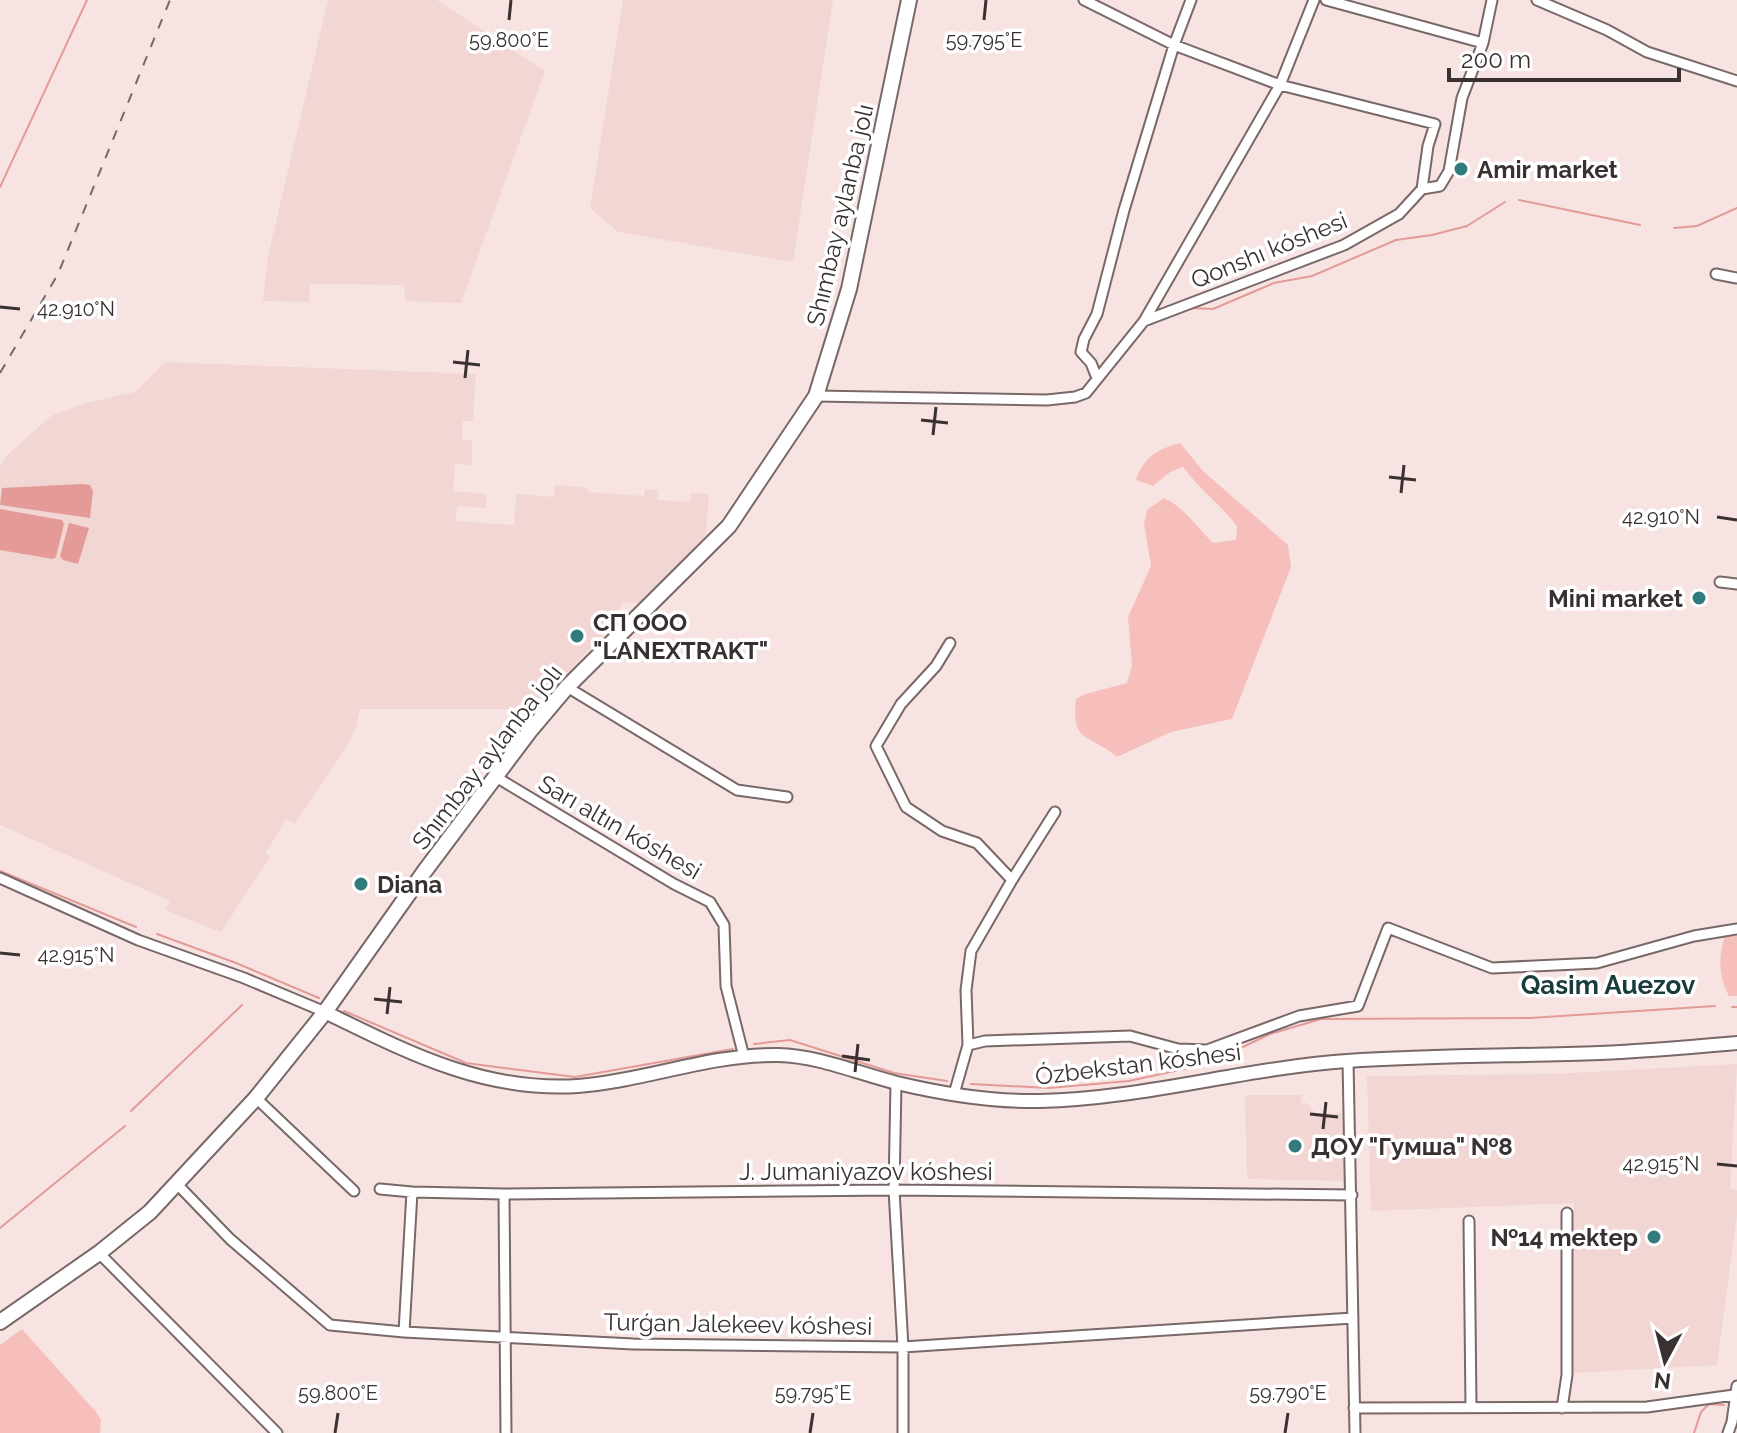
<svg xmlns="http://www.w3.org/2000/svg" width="1737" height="1433" font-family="Raleway,sans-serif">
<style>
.built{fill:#f1d6d4}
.green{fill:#f6bfbb}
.water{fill:#e49a96}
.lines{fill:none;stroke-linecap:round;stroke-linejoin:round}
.stream{stroke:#e49a96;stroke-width:2}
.minor-casing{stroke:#786867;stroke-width:13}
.tertiary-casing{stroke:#786867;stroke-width:16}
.secondary-casing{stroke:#786867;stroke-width:18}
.minor{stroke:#fff;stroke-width:9}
.tertiary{stroke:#fff;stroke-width:12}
.secondary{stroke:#fff;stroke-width:14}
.rail{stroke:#756a69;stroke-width:2;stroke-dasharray:10 10;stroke-linecap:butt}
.ticks{fill:none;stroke:#393131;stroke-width:3}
.poi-dot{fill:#327b7d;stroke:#fff;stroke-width:3}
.labels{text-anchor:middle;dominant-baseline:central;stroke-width:7;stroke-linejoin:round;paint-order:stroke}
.poi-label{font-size:24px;font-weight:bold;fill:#393131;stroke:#fff;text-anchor:start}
.street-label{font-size:24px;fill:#393131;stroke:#fff}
.neighbourhood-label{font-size:26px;font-weight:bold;fill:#183b3c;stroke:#fff}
.ticks-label{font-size:20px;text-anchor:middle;fill:#393131;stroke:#fff;stroke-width:7;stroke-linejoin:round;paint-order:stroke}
</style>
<rect width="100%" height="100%" fill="#f7e4e2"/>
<path class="built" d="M328 0H437L545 71 461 303 405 301 404 285 310 284 309 302 263 301 268 256Z
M623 0H833L793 262 618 232 590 208Z
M165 362 476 374 473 421H463L462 439 472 440V465L455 464 453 491 487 494 486 508 457 506 456 521 514 525 516 494 554 497 555 485 588 488V492L644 496 645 489 658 490 657 500 690 502 691 493 709 494 705 538 639 603 624 602 615 614 616 622 532 709H360L355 730 346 748 295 823 286 819 266 853 270 857 221 932 165 910 170 901 0 825V467L6 456 51 416 85 403 135 392Z
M1737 1064 1730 1189 1737 1190V1215L1717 1365 1574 1373V1203L1371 1211 1367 1076 1553 1074Z
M1245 1095H1301V1103H1307L1315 1113H1342L1345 1181 1247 1179Z"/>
<path class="green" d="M1180 443 1204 472 1288 545 1291 567 1232 719 1171 732 1117 757C1088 733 1071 744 1076 699L1086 694 1127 683 1132 665 1128 617 1151 566 1144 523 1147 510 1164 498C1185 508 1197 527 1213 543L1236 540 1237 526C1220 504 1199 489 1183 467L1170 472 1153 486 1136 480C1145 456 1156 450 1180 443Z
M1737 936V996H1729C1718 976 1719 959 1724 937Z
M22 1329 96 1412 101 1420 100 1433H0V1345Z"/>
<path class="water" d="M81 484 90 485 93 491 90 518 0 505 2 488Z
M0 509 62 520 64 524 56 557 53 559 0 550Z
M69 523 89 528 78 564 63 560 60 556Z"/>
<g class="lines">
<path class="stream" d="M0 187 87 0
M1519 200 1640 225
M1674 228 1697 226 1737 208
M1192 308 1213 309 1274 283 1312 276 1396 240 1432 235 1467 226 1505 202
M0 871 136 927
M157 934 236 963 319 998
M1732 1007H1737
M344 1011 466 1063 575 1077 733 1049
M754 1044 790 1040 894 1073 947 1081
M971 1084 1049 1088 1129 1081 1184 1069 1220 1058 1270 1034 1321 1019 1530 1018 1715 1006
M131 1111 242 1005
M0 1228 125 1126
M1694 1433 1701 1412 1709 1404 1724 1405"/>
<g class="minor-casing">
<path id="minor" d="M1084 0 1174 45 1280 85 1435 124 1428 146 1422 189
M1326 0 1483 43
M1537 0 1607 30 1647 52 1737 81
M1716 274 1737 278
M1144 321 1344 245 1399 214 1422 189 1440 186 1449 171 1462 98 1483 43 1492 0
M1097 378 1091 363 1081 352 1084 339 1097 314 1124 210 1174 45 1191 0
M816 396 1047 400 1075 397 1086 393 1144 321 1280 85 1314 0
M1720 582 1737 584
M950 643 936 666 901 704 876 746 906 807 942 831 977 843 1012 880
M567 687 737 790 787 797
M496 777 674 884 710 902 724 925 726 986 744 1057
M0 878 138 940 244 978 325 1012
M968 1045 985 1041 1130 1036 1178 1049 1207 1050 1299 1016 1358 1006 1388 928 1492 968 1597 963 1694 936 1737 929
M1348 1060 1355 1433
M896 1083 894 1190 903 1347V1433
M954 1094 968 1045 966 990 971 951 1012 880 1055 812
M256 1098 354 1191
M176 1183 230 1239 330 1325 404 1332 633 1344 903 1347 1353 1318
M380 1189 412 1192 504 1194 894 1190 1352 1195
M504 1194 506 1433
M1469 1221 1471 1407
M99 1253 277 1433
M404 1332 412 1192
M1354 1408 1647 1407 1734 1395
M1562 1408 1567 1375V1213
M1728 1433 1732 1422 1737 1386"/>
</g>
<g class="tertiary-casing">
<path id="tertiary" d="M325 1012C407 1052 483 1092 578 1086 644 1081 710 1054 778 1055 819 1056 857 1073 897 1083 943 1094 992 1102 1040 1101 1142 1099 1245 1068 1347 1061 1431 1055 1516 1056 1600 1053 1646 1051 1691 1047 1737 1043"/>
</g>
<g class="secondary-casing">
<path id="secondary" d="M0 1322 99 1253 150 1212 256 1098 325 1012 424 872 529 732 567 687 729 526 816 396 849 289 909 0"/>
</g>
<use href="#minor" class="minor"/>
<use href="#tertiary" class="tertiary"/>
<use href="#secondary" class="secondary"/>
<path class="rail" d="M0 373 58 274 170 0"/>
</g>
<path class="ticks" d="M509 20 511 0M984 20 986 0M0 307 20 309M453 362 480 365M465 378 468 350M921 420 948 423M933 435 936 407M1389 477 1416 480M1401 493 1404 465M1717 517 1737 520M0 953 20 955M374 999 402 1002M387 1014 390 987M842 1056 870 1060M855 1072 858 1044M1310 1114 1338 1117M1323 1129 1326 1102M1717 1164 1737 1166M335 1433 338 1413M810 1433 813 1413M1285 1433 1288 1413"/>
<g class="poi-dot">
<circle cx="1461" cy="169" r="8"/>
<circle cx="1699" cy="598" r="8"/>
<circle cx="577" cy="636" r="8"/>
<circle cx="361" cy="884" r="8"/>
<circle cx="1295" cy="1146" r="8"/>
<circle cx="1654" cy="1237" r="8"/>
</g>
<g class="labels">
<g class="poi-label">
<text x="1477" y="169">Amir market</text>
<text x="1683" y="598" text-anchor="end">Mini market</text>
<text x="593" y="622">СП ООО<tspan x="593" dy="28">"LANEXTRAKT"</tspan></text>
<text x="377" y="884">Diana</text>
<text x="1311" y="1146">ДОУ "Гумша" №8</text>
<text x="1638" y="1237" text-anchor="end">№14 mektep</text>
</g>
<g class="street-label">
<text transform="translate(840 215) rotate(-77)">Shımbay aylanba jolı</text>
<text transform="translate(1269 250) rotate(-22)">Qonshı kóshesi</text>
<text transform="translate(487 757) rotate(-52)">Shımbay aylanba jolı</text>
<text transform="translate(620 827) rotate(30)">Sarı altın kóshesi</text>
<text transform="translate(1138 1064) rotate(-7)">Ózbekstan kóshesi</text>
<text x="866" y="1171">J. Jumaniyazov kóshesi</text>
<text transform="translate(738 1324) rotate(1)">Turǵan Jalekeev kóshesi</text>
</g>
<g class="neighbourhood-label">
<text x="1608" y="985">Qasim Auezov</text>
</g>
</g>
<g class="ticks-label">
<text x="509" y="47">59.800°E</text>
<text x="984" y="47">59.795°E</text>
<text x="76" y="316">42.910°N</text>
<text x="1661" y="524">42.910°N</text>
<text x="76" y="962">42.915°N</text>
<text x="1661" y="1171">42.915°N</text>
<text x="338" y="1400">59.800°E</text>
<text x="813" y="1400">59.795°E</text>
<text x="1288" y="1400">59.790°E</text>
</g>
<g transform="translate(1665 1361) rotate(187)" stroke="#ffffff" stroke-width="6" paint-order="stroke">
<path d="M0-6L14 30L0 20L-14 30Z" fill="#393131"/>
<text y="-12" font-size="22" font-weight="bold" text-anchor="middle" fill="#393131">N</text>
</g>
<path d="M1449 68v12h230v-12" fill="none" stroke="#393131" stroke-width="4"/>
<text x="1461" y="68" font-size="24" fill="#393131" stroke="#ffffff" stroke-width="6" paint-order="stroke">200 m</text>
</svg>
